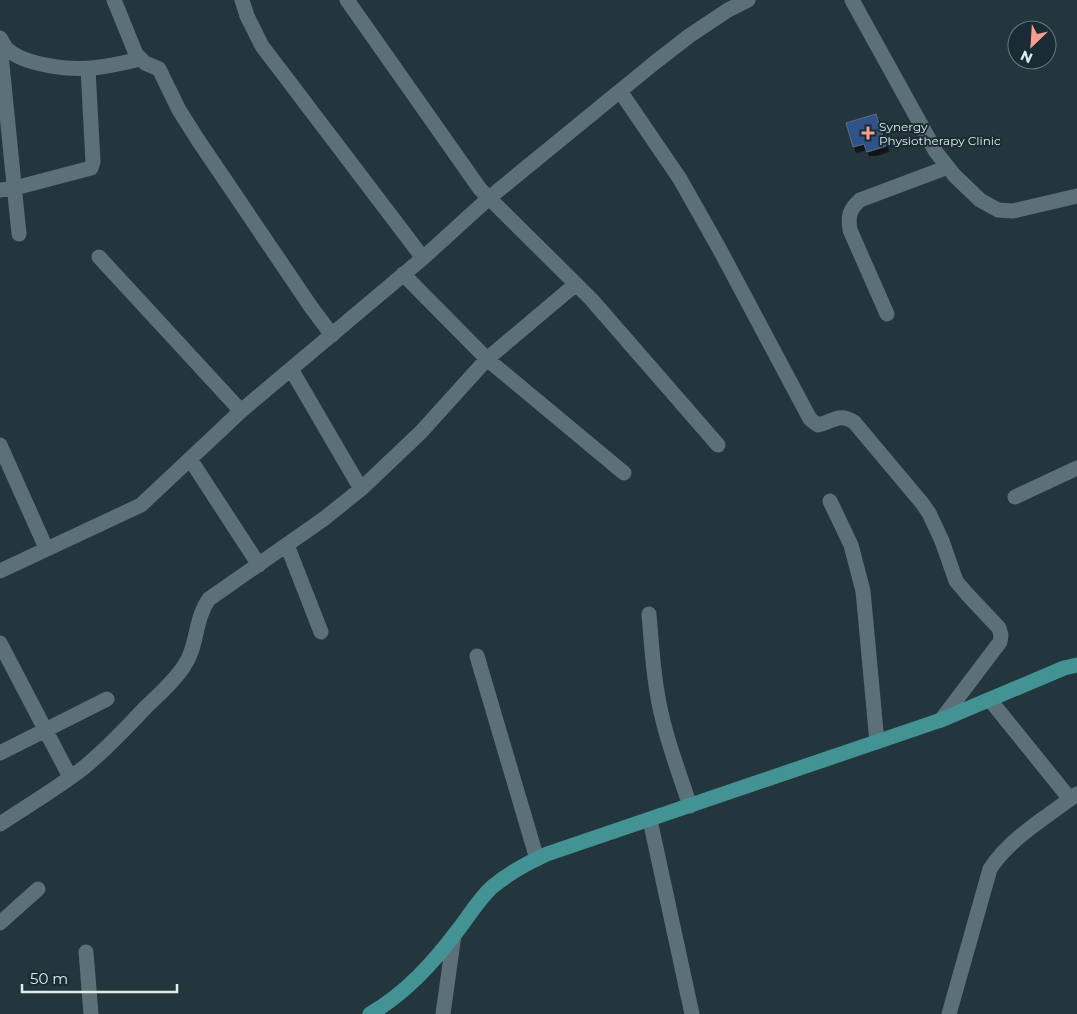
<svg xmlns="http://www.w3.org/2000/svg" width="1077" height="1014" font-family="Montserrat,sans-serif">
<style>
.building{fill:#2e5289;stroke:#616b7a;filter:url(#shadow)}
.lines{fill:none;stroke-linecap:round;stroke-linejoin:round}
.minor{stroke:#5c7078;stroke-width:15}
.major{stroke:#439395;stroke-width:15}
.poi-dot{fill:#f59d8e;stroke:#1a2b33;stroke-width:2}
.labels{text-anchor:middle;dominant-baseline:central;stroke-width:4;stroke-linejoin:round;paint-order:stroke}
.poi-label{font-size:12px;fill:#e1ecf0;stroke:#1a2b33;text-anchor:start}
</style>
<defs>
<filter id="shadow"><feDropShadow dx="3" dy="5.5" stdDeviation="0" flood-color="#0009"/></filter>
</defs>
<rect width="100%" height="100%" fill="#23363d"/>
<path class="building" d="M876 114 886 146 867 152 864 144 853 147 846 123Z"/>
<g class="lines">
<path class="minor" d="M114 0 136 54 145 63 159 69 179 110 198 140 311 307 332 335
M242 0 247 16 262 46 423 258
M347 0 480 189 591 299 718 445
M852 0 936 152 954 175 980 200 998 210 1013 211 1077 196
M0 38C2 41 4 45 6 48 23 65 68 70 91 68 107 67 123 63 140 59
M0 45 19 234
M620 91 680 179 720 250 810 419 818 425C833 422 839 412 854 422L922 503 929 513 942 541 956 581 967 594 999 628 1001 635 1000 642 941 720
M0 190 15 188 91 168 93 162 88 69
M99 257 241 411
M403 274 487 359 624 473
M887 314 850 230C848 216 849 210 860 200L948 167
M291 369 361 489
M0 445 46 548
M190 459 259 565
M1015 497 1077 468
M830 501 851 545 863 591 877 742
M287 545 321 632
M0 571 141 505 241 411 423 258 489 198 653 64 689 36 728 10 748 0
M649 614C652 650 654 686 663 721 670 750 681 778 690 806
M0 643 70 777
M477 656 537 859
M990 700 1070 799
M0 753 107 699
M650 820 692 1014
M0 824C27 806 56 789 82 769 105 751 125 729 145 708 158 695 174 682 184 666 198 646 194 620 209 599L325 518 361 489 421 432 487 359 576 284
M0 923 38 889
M86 952 91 1014
M443 1014 454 935
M949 1014 990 869C1010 838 1048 816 1077 794"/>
<path class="major" d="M370 1014C406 993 433 963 458 930 469 916 479 899 492 887 509 873 527 863 547 854L941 720 1064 668 1077 665"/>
</g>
<path class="poi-dot" d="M865.5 125.5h5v5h5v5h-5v5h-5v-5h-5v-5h5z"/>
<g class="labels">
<g class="poi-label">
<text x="879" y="126">Synergy<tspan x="879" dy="14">Physiotherapy Clinic</tspan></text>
</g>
</g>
<g transform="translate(1032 45) rotate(205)"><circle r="24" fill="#1a2b33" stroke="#6a787f"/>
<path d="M0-4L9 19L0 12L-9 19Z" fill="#f59d8e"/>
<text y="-8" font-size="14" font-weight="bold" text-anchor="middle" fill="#e1ecf0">N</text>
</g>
<path d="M22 984v8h155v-8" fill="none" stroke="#e1ecf0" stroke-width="2.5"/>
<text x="30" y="984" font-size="15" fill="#e1ecf0" stroke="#1a2b33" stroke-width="4" paint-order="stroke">50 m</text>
</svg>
